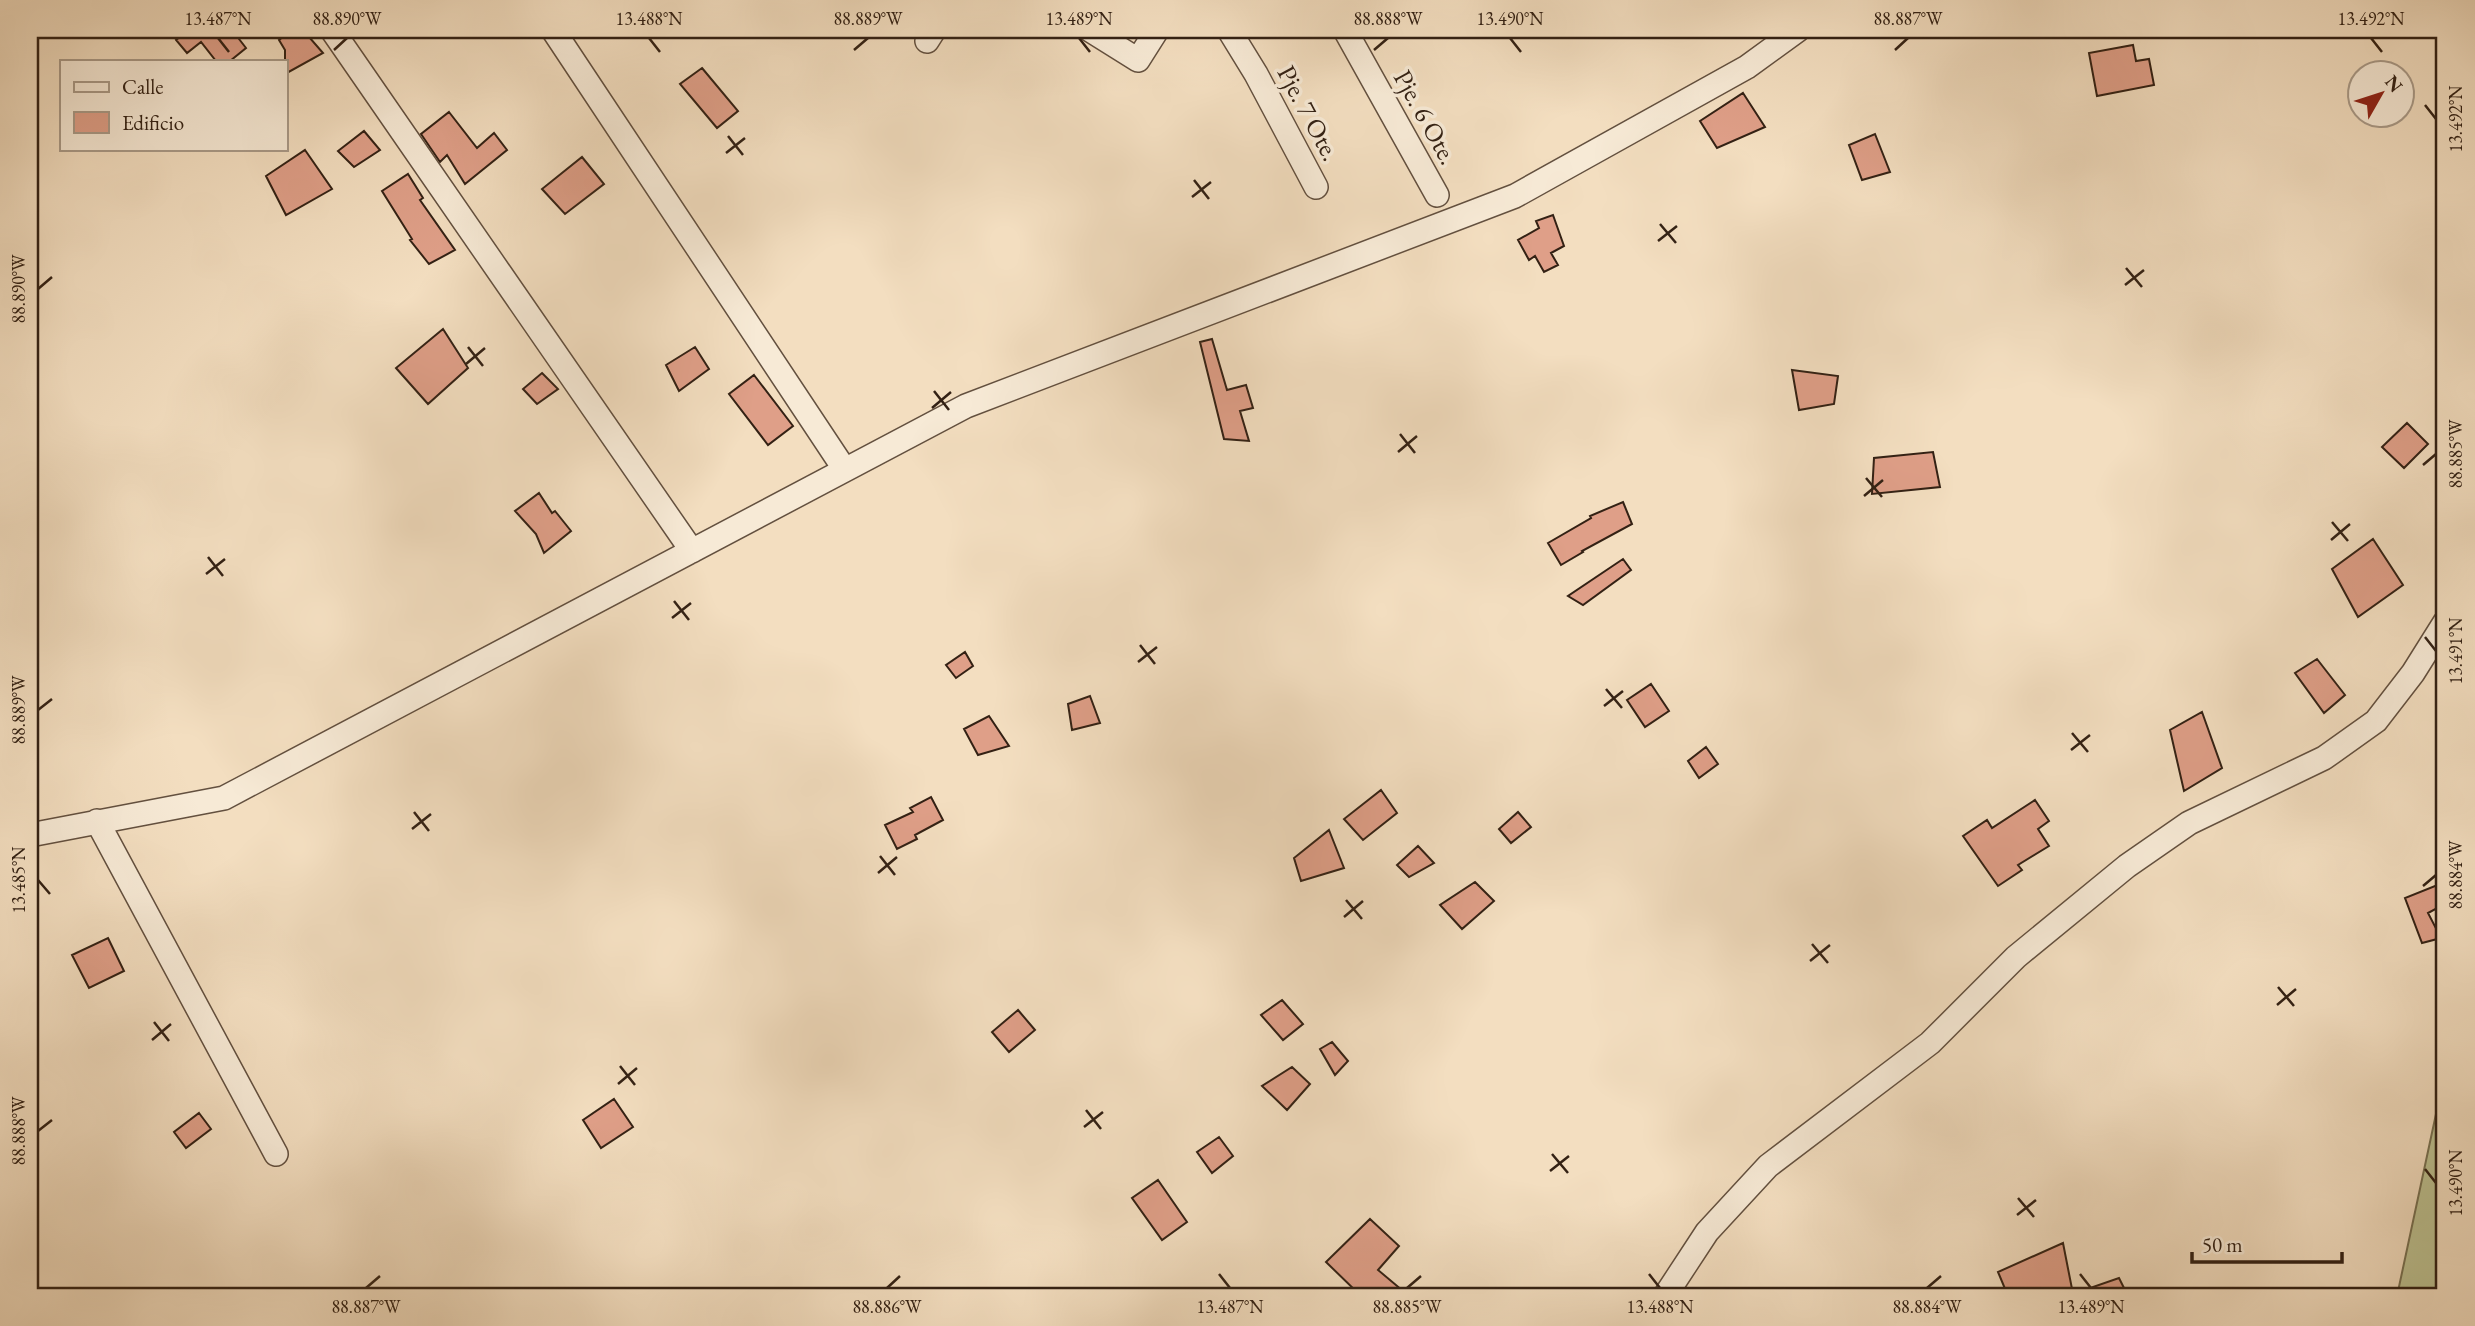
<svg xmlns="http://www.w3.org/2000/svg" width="2475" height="1326" font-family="'EB Garamond',serif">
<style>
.green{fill:#bcc191;stroke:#787152;stroke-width:2}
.building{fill:#df9f88;stroke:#332114;stroke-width:2}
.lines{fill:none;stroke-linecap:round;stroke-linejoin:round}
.minor-casing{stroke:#63503f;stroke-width:26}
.minor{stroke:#f7ead6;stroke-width:23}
.ticks{fill:none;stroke:#332114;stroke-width:2.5}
.labels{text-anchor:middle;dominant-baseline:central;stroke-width:7;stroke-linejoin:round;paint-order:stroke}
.street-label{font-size:26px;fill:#332114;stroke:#f7ead6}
.neatline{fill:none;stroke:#332114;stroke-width:2.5}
.ticks-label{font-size:18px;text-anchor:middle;fill:#332114}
</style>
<rect width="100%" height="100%" fill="#f3dec0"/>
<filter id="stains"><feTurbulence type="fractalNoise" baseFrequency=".00286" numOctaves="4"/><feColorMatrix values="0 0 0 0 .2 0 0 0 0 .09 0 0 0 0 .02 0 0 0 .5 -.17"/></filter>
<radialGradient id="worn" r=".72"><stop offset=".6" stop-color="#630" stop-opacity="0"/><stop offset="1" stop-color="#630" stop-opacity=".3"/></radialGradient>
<path class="green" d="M2445 1072V1296H2397Z"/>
<path class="building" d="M189 30H232L246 48 230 61H216L201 42 187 53 176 40Z
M292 30H303L323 53 285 74V50L279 40Z
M2133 45 2136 61 2149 59 2154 85 2097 96 2089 53Z
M702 68 738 111 717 128 680 84Z
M1743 93 1765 127 1717 148 1700 121Z
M449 112 477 148 494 133 507 150 465 184 447 155 440 162 421 134Z
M364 131 380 150 354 167 338 151Z
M1875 134 1890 172 1862 180 1849 145Z
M305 150 332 189 286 215 266 176Z
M582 157 604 184 565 214 542 189Z
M408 174 423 198 420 200 455 250 429 264 410 240 412 239 382 191Z
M1553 215 1564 246 1551 253 1558 265 1544 272 1535 256 1529 260 1518 240 1539 228 1536 221Z
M443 329 468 368 428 404 396 368Z
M1212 339 1227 390 1246 385 1253 408 1240 411 1249 441 1224 439 1200 342Z
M695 347 709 369 679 391 666 365Z
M1792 370 1838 376 1834 404 1799 410Z
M542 373 558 389 537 404 523 389Z
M754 375 793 426 768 445 729 394Z
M2407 423 2428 444 2404 468 2382 447Z
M1933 452 1940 487 1872 494 1874 458Z
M539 493 552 513 555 511 571 531 544 553 536 534 515 511Z
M1623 502 1632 524 1582 551 1583 552 1561 565 1548 543 1591 518 1590 516Z
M2373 539 2403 585 2358 617 2332 569Z
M1623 559 1631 570 1583 605 1568 596Z
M965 652 973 666 956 678 946 665Z
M2317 659 2345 695 2324 713 2295 673Z
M1651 684 1669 711 1645 727 1627 700Z
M1090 696 1100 723 1072 730 1068 704Z
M2202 712 2222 768 2184 791 2170 730Z
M989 716 1009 746 978 755 964 729Z
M1706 747 1718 764 1699 778 1688 761Z
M1381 790 1397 813 1363 840 1344 819Z
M931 797 943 820 915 835 917 839 897 849 885 825 913 812 910 808Z
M2035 800 2049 821 2038 829 2049 846 2018 865 2022 870 1998 886 1963 836 1987 820 1992 828Z
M1518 812 1531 827 1511 843 1499 829Z
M1329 830 1344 868 1301 881 1294 858Z
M1418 846 1434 863 1409 877 1397 865Z
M1475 882 1494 901 1462 929 1440 905Z
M2445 882V904L2428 913 2441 938 2422 943 2405 898Z
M108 938 124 971 89 988 72 955Z
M1282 1000 1303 1024 1283 1040 1261 1015Z
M1018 1010 1035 1030 1009 1052 992 1032Z
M1332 1042 1348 1061 1335 1075 1320 1049Z
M1292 1067 1310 1084 1287 1110 1262 1086Z
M614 1099 633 1127 601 1148 583 1120Z
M199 1113 211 1129 186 1148 174 1132Z
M1219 1137 1233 1156 1212 1173 1197 1152Z
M1158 1180 1187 1222 1162 1240 1132 1198Z
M1370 1219 1399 1246 1378 1270 1409 1296H1361L1326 1262Z
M2063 1243 2073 1294 2119 1278 2128 1296H2008L1998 1272Z"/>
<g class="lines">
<g class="minor-casing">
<path id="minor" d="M332 30 692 551
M553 30 845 470
M1090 30 1138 60 1157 30
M1229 30 1256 74 1316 187
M1345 30 1437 195
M927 41 934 30
M97 821 276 1154
M30 835 224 798 966 406 1515 196 1747 67 1798 30
M1665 1296 1707 1232 1768 1166 1930 1043 2016 957 2127 866 2189 823 2324 758 2376 721 2413 673 2445 622"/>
</g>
<use href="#minor" class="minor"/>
</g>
<path class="ticks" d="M218 38 229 52M649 38 660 52M1079 38 1090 52M1510 38 1521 52M2371 38 2382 52M334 50 347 38M854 50 868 38M1374 50 1388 38M1895 50 1908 38M2425 105 2436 119M728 136 743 155M726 153 745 138M1194 180 1209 199M1192 197 1211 182M1660 224 1676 243M1658 241 1677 226M2126 268 2142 287M2125 285 2144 270M38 289 52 277M468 347 483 366M466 364 485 348M934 391 949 410M932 408 951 392M1400 434 1415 453M1398 452 1417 436M2423 465 2436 454M1866 478 1882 497M1864 496 1883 480M2332 522 2348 541M2331 540 2350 524M208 557 223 576M206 574 225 559M674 601 689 620M672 618 691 603M2425 637 2436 651M1140 645 1155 664M1138 662 1157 647M1606 689 1622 708M1604 706 1623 691M38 710 52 699M2072 733 2088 752M2071 750 2090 735M414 812 429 831M412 829 431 814M880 856 895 875M878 873 897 857M38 880 50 894M2423 886 2436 875M1346 900 1362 919M1344 917 1363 901M1812 944 1828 963M1810 961 1830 945M2278 987 2294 1006M2277 1005 2296 989M154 1022 169 1041M152 1040 171 1024M620 1066 635 1085M618 1084 637 1068M1086 1110 1101 1129M1084 1127 1103 1112M38 1131 52 1120M1552 1154 1568 1173M2425 1169 2436 1183M1550 1171 1569 1156M2018 1198 2034 1217M2017 1215 2036 1200M1219 1274 1230 1288M1649 1274 1660 1288M2080 1274 2091 1288M366 1288 380 1276M887 1288 900 1276M1407 1288 1421 1276M1927 1288 1941 1276"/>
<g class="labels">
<g class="street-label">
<text transform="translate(1309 113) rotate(62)">Pje. 7 Ote.</text>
<text transform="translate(1426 117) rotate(61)">Pje. 6 Ote.</text>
</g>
</g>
<rect width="2475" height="1326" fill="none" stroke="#f3dec0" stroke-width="77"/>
<rect x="60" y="60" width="228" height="91" fill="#f7ead6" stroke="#a99a88" stroke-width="2"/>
<rect x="74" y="82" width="35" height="10" fill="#f7ead6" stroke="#a99a88" stroke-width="2"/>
<text x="122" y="94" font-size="21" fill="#332114">Calle</text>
<rect x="74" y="112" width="35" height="21" fill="#df9f88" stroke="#a99a88" stroke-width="2"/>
<text x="122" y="130" font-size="21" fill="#332114">Edificio</text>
<g transform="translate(2381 94) rotate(51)"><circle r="33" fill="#f7ead6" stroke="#a99a88" stroke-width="2"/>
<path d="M0-5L12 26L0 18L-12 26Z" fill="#8f2418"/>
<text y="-10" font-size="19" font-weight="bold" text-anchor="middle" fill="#332114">N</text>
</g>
<path d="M2192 1252v10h150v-10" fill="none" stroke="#332114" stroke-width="3.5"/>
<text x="2202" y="1252" font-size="21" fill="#332114" stroke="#f7ead6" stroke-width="5" paint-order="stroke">50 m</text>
<rect x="38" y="38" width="2398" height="1250" class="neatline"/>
<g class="ticks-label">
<text x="218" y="25">13.487°N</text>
<text x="347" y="25">88.890°W</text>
<text x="649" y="25">13.488°N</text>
<text x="868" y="25">88.889°W</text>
<text x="1079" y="25">13.489°N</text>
<text x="1388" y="25">88.888°W</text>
<text x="1510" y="25">13.490°N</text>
<text x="1908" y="25">88.887°W</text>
<text x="2371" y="25">13.492°N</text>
<text transform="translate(2456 119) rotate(-90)" y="6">13.492°N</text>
<text transform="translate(19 289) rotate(-90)" y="6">88.890°W</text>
<text transform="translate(2456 454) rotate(-90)" y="6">88.885°W</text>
<text transform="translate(2456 651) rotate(-90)" y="6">13.491°N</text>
<text transform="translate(19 710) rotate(-90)" y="6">88.889°W</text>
<text transform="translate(2456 875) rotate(-90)" y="6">88.884°W</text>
<text transform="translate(19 880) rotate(-90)" y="6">13.485°N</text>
<text transform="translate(19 1131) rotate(-90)" y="6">88.888°W</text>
<text transform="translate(2456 1183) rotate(-90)" y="6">13.490°N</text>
<text x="366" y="1313">88.887°W</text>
<text x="887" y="1313">88.886°W</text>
<text x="1230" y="1313">13.487°N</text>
<text x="1407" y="1313">88.885°W</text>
<text x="1660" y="1313">13.488°N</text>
<text x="1927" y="1313">88.884°W</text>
<text x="2091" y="1313">13.489°N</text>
</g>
<rect width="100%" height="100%" filter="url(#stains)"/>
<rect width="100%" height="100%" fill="url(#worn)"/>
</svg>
